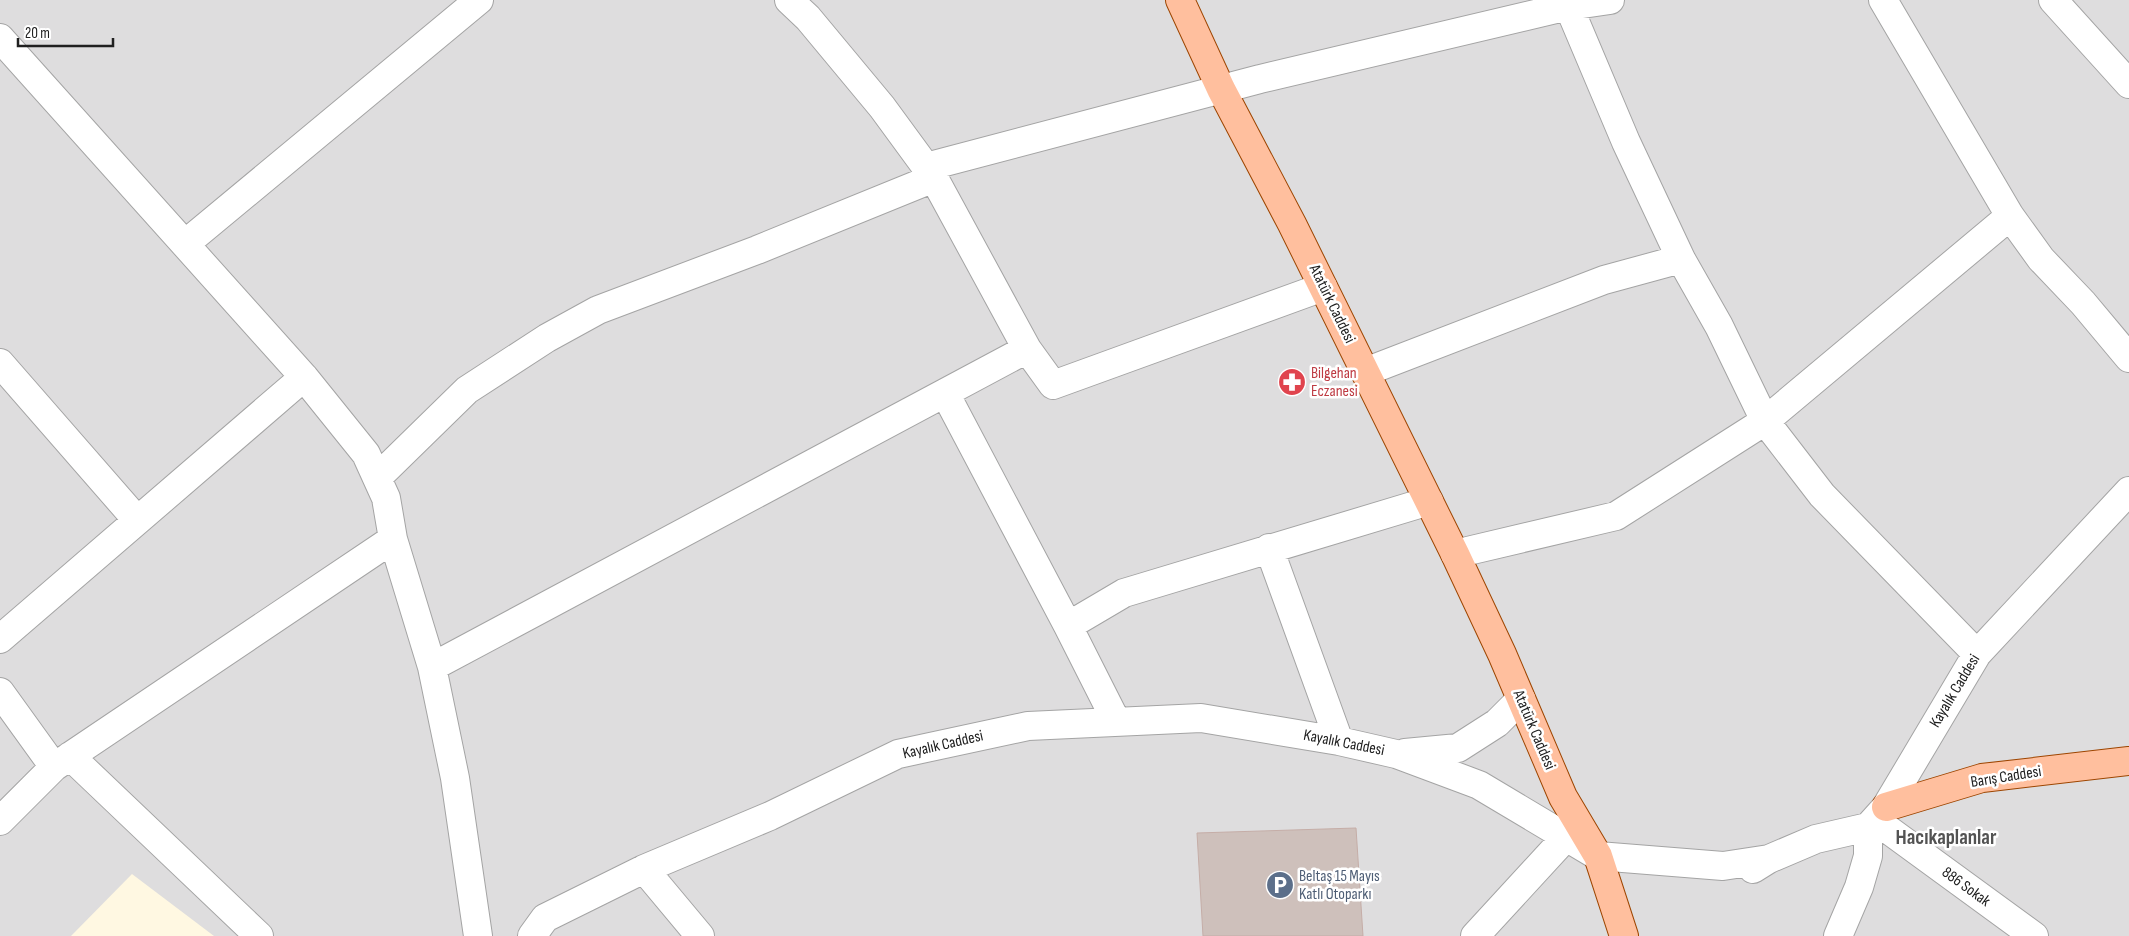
<svg xmlns="http://www.w3.org/2000/svg" width="2129" height="936" font-family="'Sofia Sans Condensed',sans-serif">
<style>
.residential{fill:#deddde}
.education{fill:#fff8e2}
.building{fill:#cec0bb;stroke:#c5ada7}
.lines{fill:none;stroke-linecap:round;stroke-linejoin:round}
.minor-casing{stroke:#a4a4a4;stroke-width:30}
.major-casing{stroke:#9d4500;stroke-width:30}
.minor{stroke:#fff;stroke-width:28}
.major{stroke:#ffbf9e;stroke-width:28}
.labels{text-anchor:middle;dominant-baseline:central;stroke-width:5;stroke-linejoin:round;paint-order:stroke}
.street-label{font-size:16px;fill:#202020;stroke:#fff}
.health-label{font-size:16px;fill:#be3a42;stroke:#fff;text-anchor:start}
.service-label{font-size:16px;fill:#4e5e75;stroke:#fff;text-anchor:start}
.district-label{font-size:21px;font-weight:bold;fill:#535353;stroke:#fff}
</style>
<rect width="100%" height="100%" fill="#f2ebe6"/>
<path class="residential" d="M0 0H2129V936H0Z"/>
<path class="education" d="M132 874 214 936H71Z"/>
<path class="building" d="M1356 828 1363 936H1203L1197 833Z"/>
<g class="lines">
<g class="minor-casing">
<path id="minor" d="M1566 0 1626 142 1681 259 1719 326 1765 421 1822 495 1977 654
M1883 0 2010 216 2041 259 2083 303 2129 358
M2053 0 2129 84
M0 38 304 377 366 454 386 498 393 539 432 667 455 778 478 936
M926 167 1260 79 1569 6 1610 0
M185 244 479 0
M1027 349 1053 385 1323 287
M0 363 137 520
M1365 372 1604 280 1681 259
M945 393 1068 626 1116 721
M377 478 467 390 547 338 598 310 757 250 934 178
M1269 548 1339 741
M1455 554 1616 516 1765 421 2010 216
M1068 626 1124 593 1429 501
M0 639 304 377
M432 667 1027 349 934 178 882 107 808 18 789 0
M0 692 54 767
M1405 753 1458 748 1497 723 1521 699
M70 756 259 936
M1875 820 2034 936
M0 821 54 767 393 539
M644 869 700 936
M1753 869 1769 859 1816 839 1868 827 1886 807 1977 654 2129 491
M532 936 545 918 644 869 770 816 898 754 1028 726 1201 718 1339 741 1396 754 1479 785 1598 856 1723 866 1769 859
M1475 936 1566 837
M1838 936 1859 887 1868 856V827"/>
</g>
<g class="major-casing">
<path id="major" d="M1180 0 1221 89 1292 224 1455 554 1502 654 1563 797 1598 856 1624 936
M1886 807 1982 778 2129 761"/>
</g>
<use href="#minor" class="minor"/>
<use href="#major" class="major"/>
</g>
<defs>
<g id="pharmacy-disc" transform="scale(1.4375)"><circle r="9.5" fill="#e0444e" stroke="#fff"/><path d="M-2-6h4v4h4v4h-4v4h-4v-4h-4v-4h4Z" fill="#fff"/></g>
<g id="parking-disc" transform="scale(1.4375)"><circle r="9.5" fill="#5c6f8a" stroke="#fff"/><path d="M-3.5-5.5H1a3.5 3.5 0 0 1 0 7H-1V5.5H-3.5ZM-1-3.4V-.6H.8a1.4 1.4 0 0 0 0-2.8Z" fill="#fff"/></g>
</defs>
<g fill-rule="evenodd">
<use href="#pharmacy-disc" x="1292" y="382"/>
<use href="#parking-disc" x="1280" y="885"/>
</g>
<g class="labels">
<g class="street-label">
<text transform="translate(1332 304) rotate(64)">Atatürk Caddesi</text>
<text transform="translate(1955 691) rotate(-59)">Kayalık Caddesi</text>
<text transform="translate(1534 730) rotate(67)">Atatürk Caddesi</text>
<text transform="translate(1344 743) rotate(11)">Kayalık Caddesi</text>
<text transform="translate(943 745) rotate(-13)">Kayalık Caddesi</text>
<text transform="translate(2006 777) rotate(-9)">Barış Caddesi</text>
<text transform="translate(1966 887) rotate(36)">886 Sokak</text>
</g>
<g class="health-label">
<text x="1311" y="373">Bilgehan<tspan x="1311" dy="18">Eczanesi</tspan></text>
</g>
<g class="service-label">
<text x="1299" y="876">Beltaş 15 Mayıs<tspan x="1299" dy="18">Katlı Otoparkı</tspan></text>
</g>
<g class="district-label">
<text x="1946" y="837">Hacıkaplanlar</text>
</g>
</g>
<path d="M18 38v8h95v-8" fill="none" stroke="#202020" stroke-width="2.5"/>
<text x="25" y="38" font-size="15" fill="#202020" stroke="#ffffff" stroke-width="4" paint-order="stroke">20 m</text>
</svg>
